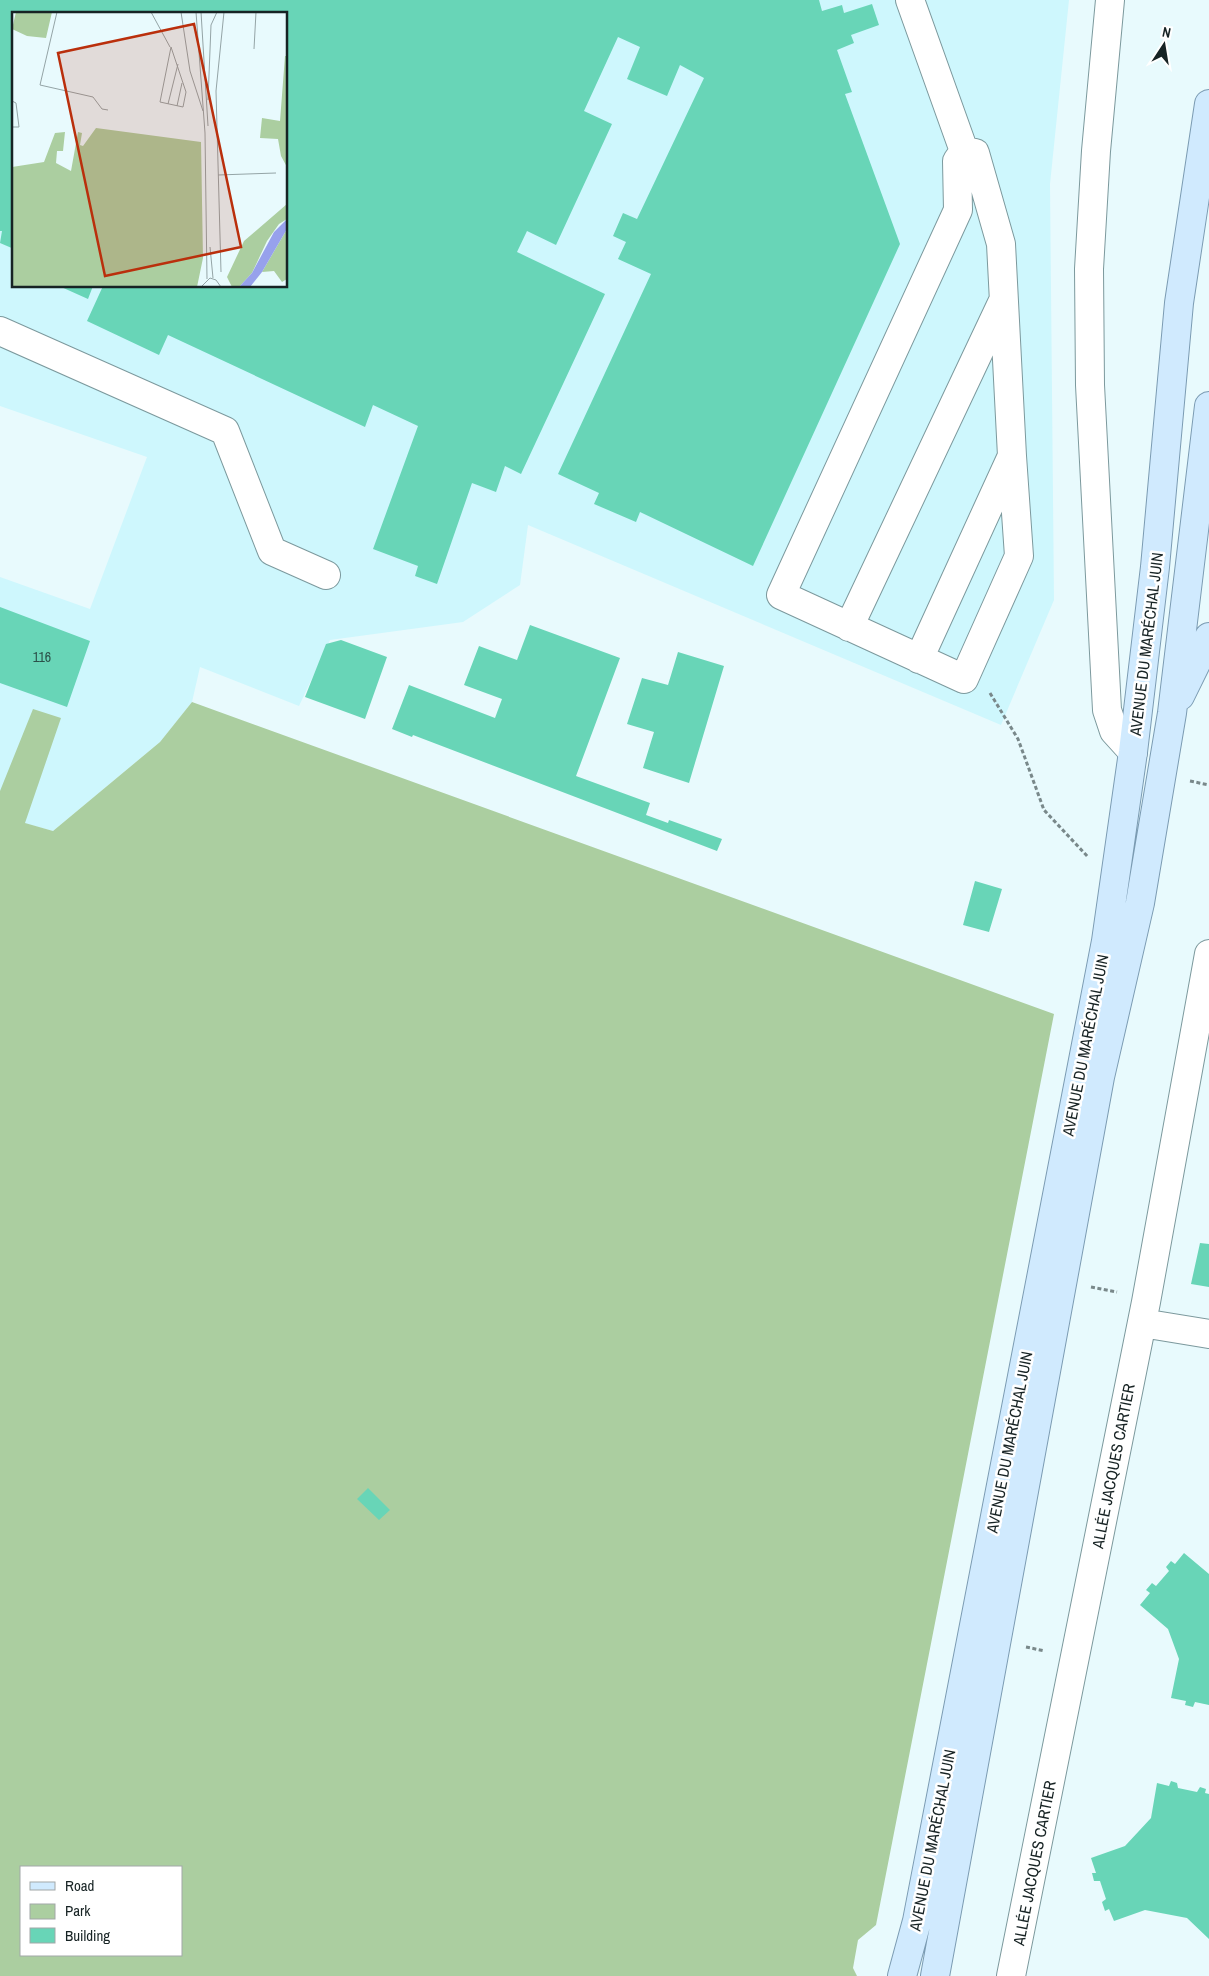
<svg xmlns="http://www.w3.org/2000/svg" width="1209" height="1976" font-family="'Archivo Narrow',sans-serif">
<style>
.built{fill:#cef7fd;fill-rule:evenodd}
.green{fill:#abcea0;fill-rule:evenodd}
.building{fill:#68d5b7}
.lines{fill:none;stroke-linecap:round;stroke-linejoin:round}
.minor-casing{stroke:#7c999d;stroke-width:30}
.major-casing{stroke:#7b9bb2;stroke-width:30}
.path{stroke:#79888a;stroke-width:3;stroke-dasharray:4 2.5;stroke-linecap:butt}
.minor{stroke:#fff;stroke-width:28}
.major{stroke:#d0eafe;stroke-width:28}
.labels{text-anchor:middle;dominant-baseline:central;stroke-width:5;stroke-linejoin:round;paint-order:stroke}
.number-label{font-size:14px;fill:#2b5049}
.street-label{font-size:16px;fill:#172324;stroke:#fff}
.inset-road{fill:none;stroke:#94a4a6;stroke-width:1}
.view{fill:#ba2f0c;fill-opacity:0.15;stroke:#ba2f0c;stroke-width:2.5}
.inset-edge{fill:none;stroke:#172324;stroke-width:2.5}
</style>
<rect width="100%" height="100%" fill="#e8fafd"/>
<path class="built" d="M0 0H1069L1050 184 1054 600 1001 725 528 525 520 585 463 622 330 640 299 706 200 667 192 702 160 742 53 831 0 817V577L90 609 147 457 0 406ZM14 14H286V286H14Z"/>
<path class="green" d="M192 702 1054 1014 876 1925 858 1940 853 1968 857 1976H0V791L33 709 61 718 25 823 53 831 160 742ZM21 1867H181V1955H21Z"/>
<path class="building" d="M0 0H819L822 11 842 5 844 13 872 4 879 25 851 35 854 43 837 50 852 92 845 94 900 244 753 566 640 512 636 522 594 504 599 493 558 474 651 274 618 259 626 242 613 236 623 213 637 219 704 78 680 65 667 96 627 79 640 47 618 37 584 111 612 124 556 245 527 231 517 252 605 294 521 474 505 466 496 492 472 483 437 584 415 576 418 566 373 549 418 426 373 405 365 427 168 335 159 355 87 321 103 286H286V14H14V249L0 243 2 231H0Z
M59 286H93L88 299Z
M0 607 90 641 67 707 0 683Z
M530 625 620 658 576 776 650 803 646 815 668 823 669 820 722 839 717 851 413 735 412 737 392 729 409 685 495 718 502 699 464 685 479 646 517 660Z
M341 640 387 657 365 719 305 697 326 644Z
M678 652 724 666 689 783 643 768 654 732 627 724 642 678 668 685Z
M975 881 1002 889 989 932 963 925Z
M1200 1243 1209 1244V1287L1191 1284Z
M368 1488 390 1510 379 1520 357 1499Z
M1184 1553 1209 1574V1705L1195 1702 1193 1707 1185 1705 1186 1701 1171 1698 1179 1659 1168 1629 1140 1605 1150 1593 1146 1590 1152 1583 1156 1586 1169 1571 1166 1567 1171 1561 1175 1564Z
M1171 1781 1177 1783 1178 1788 1197 1792 1200 1787 1206 1789 1205 1793 1209 1794V1939L1187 1918 1145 1910 1114 1921 1109 1909 1105 1911 1102 1902 1106 1899 1100 1881H1094L1092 1873H1096L1091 1858 1125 1846 1151 1818 1157 1783 1169 1786Z"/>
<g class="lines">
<g class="minor-casing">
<path id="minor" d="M910 0 964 151
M1110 0 1096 151 1089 269 1090 385 1107 710 1114 731 1133 752
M964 151 975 153 1001 244 1012 456 1019 556 964 679 781 595 958 210 957 161Z
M0 331 225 431 272 551 326 575
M849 627 1002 303
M919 659 1011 458
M1142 1323 1209 1334
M1011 1976 1146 1302 1209 954"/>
</g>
<g class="major-casing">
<path id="major" d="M1180 696 1209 637
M902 1976 917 1921 1106 941 1133 752 1155 567 1179 303 1209 104
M935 1976 1100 1077 1140 903 1172 713 1209 406"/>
</g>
<path class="path" d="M990 693 1018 739 1044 810 1088 857
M1190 781 1209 785
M1091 1287 1117 1292
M1026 1647 1045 1651"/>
<use href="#minor" class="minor"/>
<use href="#major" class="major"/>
</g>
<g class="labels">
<g class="number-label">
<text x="42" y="657">116</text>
</g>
<g class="street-label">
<text transform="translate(1146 644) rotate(-83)">AVENUE DU MARÉCHAL JUIN</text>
<text transform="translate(1085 1045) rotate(-79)">AVENUE DU MARÉCHAL JUIN</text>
<text transform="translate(1009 1442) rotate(-79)">AVENUE DU MARÉCHAL JUIN</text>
<text transform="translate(1113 1466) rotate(-79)">ALLÉE JACQUES CARTIER</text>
<text transform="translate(932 1840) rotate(-79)">AVENUE DU MARÉCHAL JUIN</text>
<text transform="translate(1034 1863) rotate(-79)">ALLÉE JACQUES CARTIER</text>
</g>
</g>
<g transform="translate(12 12)">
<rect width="275" height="275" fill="#e8fafd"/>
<path d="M4 0H40L34 26 15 24 0 17ZM273 44H275V155L269 144 266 127 248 126 250 106 268 109ZM84 116 189 130 191 246 185 275H0V155L32 150 43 121 53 120 51 139H45L44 151 59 159 66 120 70 121 68 133 71 134ZM275 192V207L267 212 255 229 240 261 227 275H220L215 265 232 229ZM275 217V267L270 270 262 259 250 260Z" fill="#abcea0"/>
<path d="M275 207V217L250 260 238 275H227L240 261 262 220Z" fill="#97a1ec"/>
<path class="inset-road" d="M45 0 28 73 81 85 90 97 96 98M139 0 158 35M169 0 178 59 191 99M184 0 193 121 195 267M189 0 196 114M159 35 174 80 171 95 148 90ZM242 37 244 0M196 88 199 13 205 0M0 89 4 91 7 115H0M156 92 166 52M165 94 170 71M206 163 264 161M198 235 201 266M209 260 204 79 212 0M189 275 198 266 204 268 209 275"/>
<path class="view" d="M182 12 229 235 93 264 46 41Z"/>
<rect width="275" height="275" class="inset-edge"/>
</g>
<rect x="20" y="1866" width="162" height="90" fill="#ffffff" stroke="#a2a7a7"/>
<rect x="30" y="1882" width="25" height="8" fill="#d0eafe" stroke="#a2a7a7"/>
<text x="65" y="1891" font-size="15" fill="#172324">Road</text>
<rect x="30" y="1904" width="25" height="15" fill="#abcea0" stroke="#a2a7a7"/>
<text x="65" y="1916" font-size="15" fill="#172324">Park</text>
<rect x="30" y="1928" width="25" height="15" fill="#68d5b7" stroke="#a2a7a7"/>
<text x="65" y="1941" font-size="15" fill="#172324">Building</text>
<g transform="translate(1164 45) rotate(12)" stroke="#ffffff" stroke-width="4" paint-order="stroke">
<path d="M0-4L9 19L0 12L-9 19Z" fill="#172324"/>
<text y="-8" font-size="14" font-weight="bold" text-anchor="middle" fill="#172324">N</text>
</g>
</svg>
